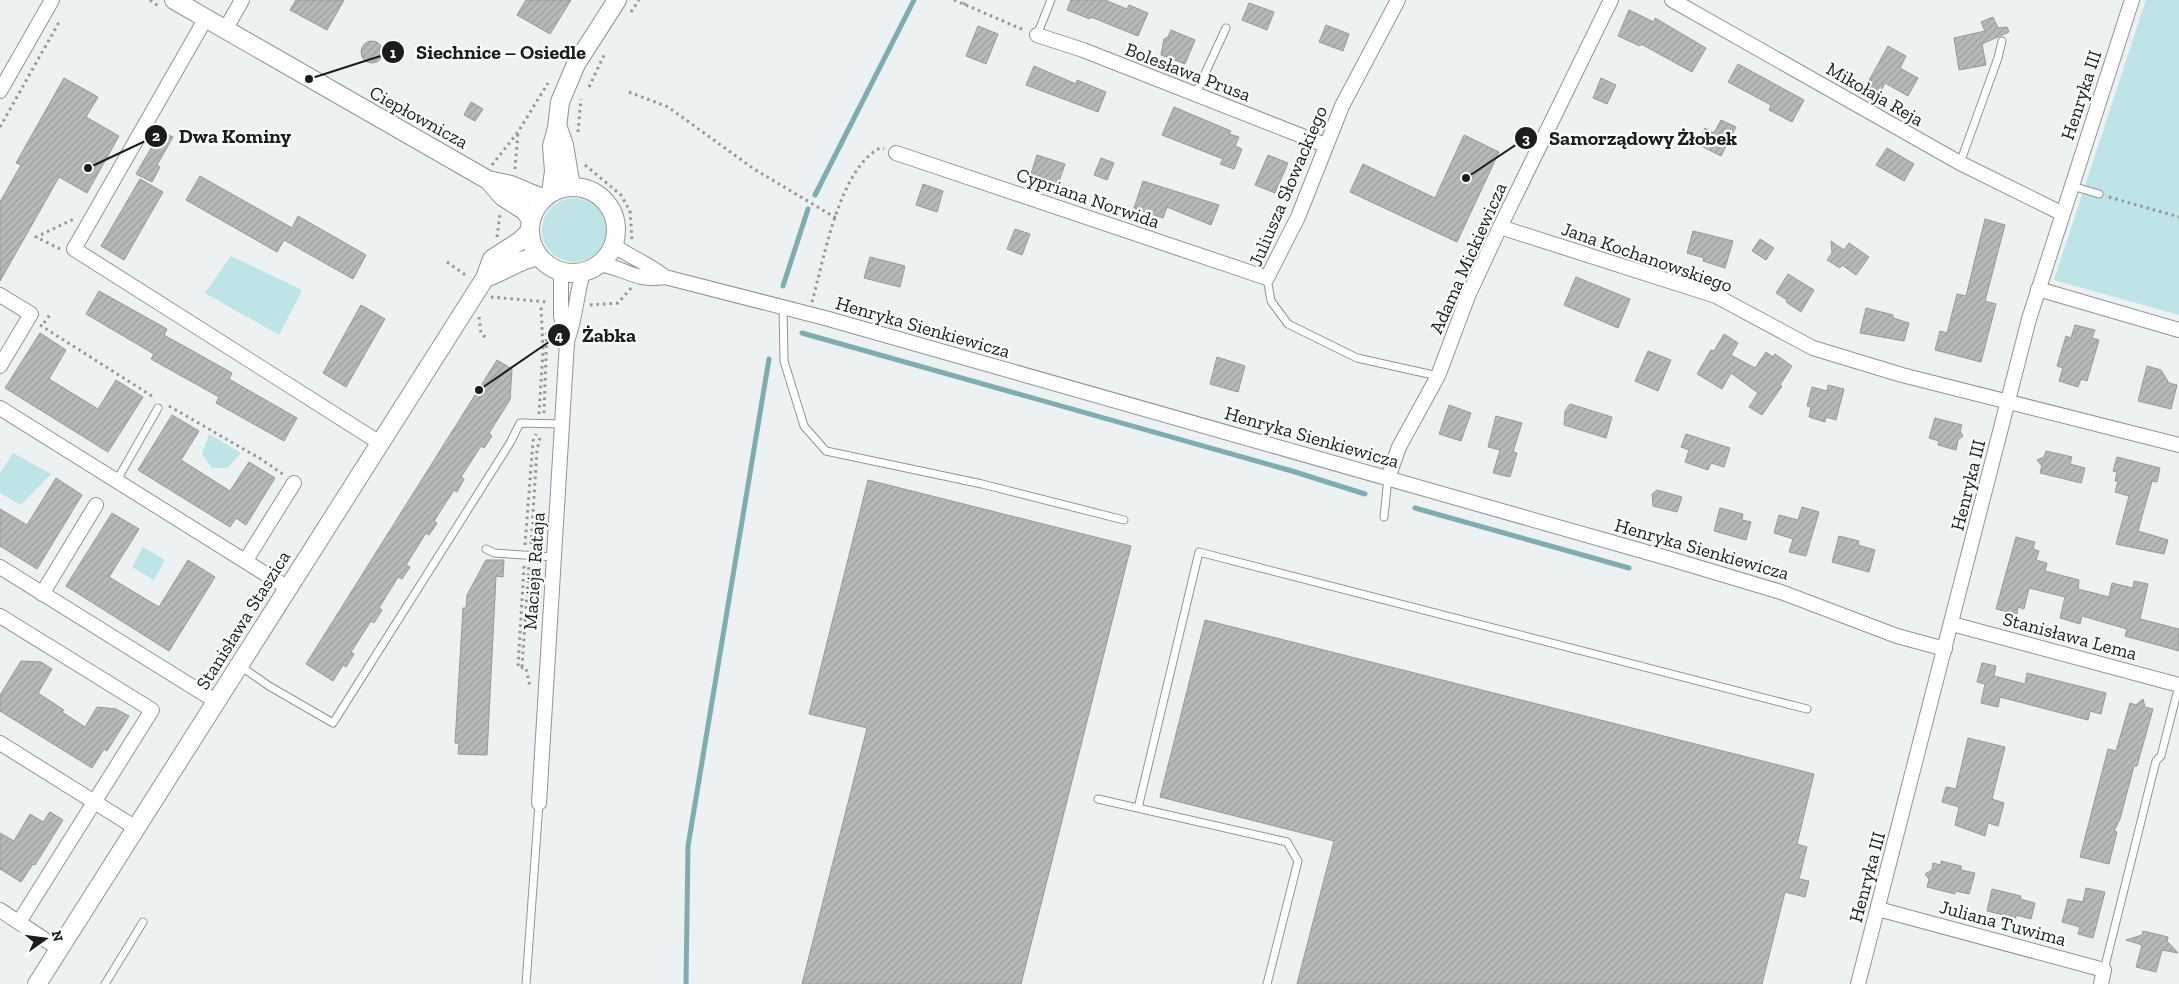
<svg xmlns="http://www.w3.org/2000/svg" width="2179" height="984" font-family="'Zilla Slab',serif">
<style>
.green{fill:#bee4e7}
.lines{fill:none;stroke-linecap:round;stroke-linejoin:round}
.stream{stroke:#7facb0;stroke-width:5}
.building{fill:url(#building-hatch);stroke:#959999}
.service-casing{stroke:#909495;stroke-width:9}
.minor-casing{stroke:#909495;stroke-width:16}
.tertiary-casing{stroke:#909495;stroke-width:20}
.path{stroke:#939696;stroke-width:3;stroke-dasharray:2.5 4;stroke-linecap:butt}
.service{stroke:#fff;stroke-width:7}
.minor{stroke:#fff;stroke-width:14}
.tertiary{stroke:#fff;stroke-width:18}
.labels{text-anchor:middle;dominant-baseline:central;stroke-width:4.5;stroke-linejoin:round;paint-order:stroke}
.street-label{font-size:19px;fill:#1b1d1d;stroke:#fafefe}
.leader{fill:none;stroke:#1b1d1d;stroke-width:2}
.callout-dot{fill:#1b1d1d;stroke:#fafefe;stroke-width:2}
.mark-label{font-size:15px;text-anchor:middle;font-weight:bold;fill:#fff}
.callout-label{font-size:20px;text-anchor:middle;font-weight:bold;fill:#1b1d1d;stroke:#fafefe;stroke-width:4.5;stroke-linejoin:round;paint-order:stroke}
</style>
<defs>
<pattern id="building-hatch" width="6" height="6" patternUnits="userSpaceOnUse" patternTransform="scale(1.25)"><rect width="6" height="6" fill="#b4b9b9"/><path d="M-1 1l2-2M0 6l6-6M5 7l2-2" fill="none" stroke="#9a9f9f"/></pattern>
</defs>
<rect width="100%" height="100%" fill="#ecf1f1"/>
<path class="green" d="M2146 0H2179V315L2054 280Z
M542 230a32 32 0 1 1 64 0a32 32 0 1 1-64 0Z
M231 256 302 290 279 335 205 293Z
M209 434 241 453 227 468H212L202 454Z
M13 453 51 474 21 505 0 493V473Z
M143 547 165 560 154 580 132 567Z"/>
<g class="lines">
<path class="stream" d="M815 195 914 0
M783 286 808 209
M802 333 1292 471 1365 494
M1415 508 1629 568
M686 984 688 846 769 359"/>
</g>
<path class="building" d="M296 0H344L327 30 290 10Z
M526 0H571L550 34 517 15Z
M1071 0H1105L1127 9 1129 5 1148 13 1138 36 1091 17 1090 19 1067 10Z
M1249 3 1274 12 1267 30 1242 20Z
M1629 10 1654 22 1655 18 1706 48 1692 72 1641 44 1640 46 1618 36Z
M1993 17 1998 28 2007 27 2009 32 1982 44 1986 65 1959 70 1954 38 1985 31 1981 22Z
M1326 25 1349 34 1343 51 1319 42Z
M978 26 998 34 986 64 966 56Z
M1171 30 1195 40 1185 64 1161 55 1164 39 1168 37Z
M361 52a11 11 0 1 1 22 0a11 11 0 1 1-22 0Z
M1888 46 1906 56 1900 68 1918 78 1908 96 1885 83 1880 93 1866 86Z
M1738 64 1804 100 1792 122 1769 110 1771 105 1728 82Z
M1034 66 1076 84 1077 80 1106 92 1098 112 1026 85Z
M64 78 98 97 86 117 119 136 87 193 59 177 0 281V202L21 165 16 163Z
M1601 78 1616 85 1607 104 1593 98Z
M471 102 483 109 475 121 464 115Z
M1174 107 1231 131 1229 134 1239 137 1235 146 1242 149 1234 169 1220 164 1223 159 1162 135Z
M1721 120 1736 127 1721 156 1697 144 1705 128 1714 133Z
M161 131 173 137 157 165 160 167 152 182 136 174Z
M1464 135 1499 152 1457 242 1350 192 1363 164 1435 198Z
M1887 148 1914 164 1904 181 1876 165Z
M1037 155 1065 164 1057 187 1030 177Z
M1268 155 1288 163 1275 193 1255 185Z
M1101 158 1114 163 1107 180 1094 175Z
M200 176 292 228 298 216 366 255 353 279 284 240 277 252 186 200Z
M140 179 163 192 124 260 101 246Z
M1143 181 1219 205 1211 225 1167 207 1163 218 1134 208Z
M923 184 943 191 937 212 916 205Z
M1985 219 2005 225 1985 301 1996 304 1981 362 1935 350 1940 331 1947 333 1957 294 1966 296Z
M1015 229 1030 234 1022 255 1007 249Z
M1693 231 1733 241 1725 268 1703 261 1704 258 1687 253Z
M1760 239 1774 248 1766 260 1752 251Z
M1831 241 1844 250 1849 243 1869 257 1856 275 1842 265 1840 268 1827 260 1832 253Z
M870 257 905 266 900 287 864 278Z
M1788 274 1814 290 1801 312 1786 302 1787 300 1776 293Z
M1576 277 1630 299 1618 328 1564 305Z
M99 291 167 329 164 335 232 373 229 379 297 418 284 441 216 403 219 397 151 359 154 354 86 314Z
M361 305 385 319 346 387 323 373Z
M1866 308 1893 315V318L1909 323 1904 341 1860 333Z
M2075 325 2095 330 2092 338 2099 340 2087 381 2081 379 2078 387 2059 381 2063 368 2057 366 2066 336 2071 338Z
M40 333 66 350 49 379 98 409 116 380 143 397 108 452 5 388Z
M1724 334 1738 343 1731 355 1755 368 1766 352 1773 357 1775 354 1792 366 1780 385 1782 386 1762 415 1749 407 1758 393 1731 373 1722 389 1697 374 1711 350 1714 351Z
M1648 351 1671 360 1658 391 1635 381Z
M1217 357 1245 366 1238 392 1210 384Z
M497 360 512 369 510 400 489 433 492 436 484 448 481 446 461 477 464 479 457 492 454 490 434 521 437 523 429 535 426 533 406 565 410 567 402 579 398 577 379 608 382 610 374 623 371 621 351 652 354 654 346 667 343 665 333 681 306 664Z
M2147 366 2161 370 2169 383 2177 385 2171 409 2138 401Z
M1828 385 1844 389 1836 420 1826 417 1825 422 1809 417 1811 407 1807 406 1812 387 1827 391Z
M1570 404 1612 417 1606 438 1564 425 1565 411Z
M1449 405 1471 413 1461 441 1439 434Z
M172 415 199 431 181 460 230 491 249 462 275 478 246 525 236 518 230 527 138 470Z
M1496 416 1522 423 1513 452 1517 453 1510 477 1493 473 1500 450 1488 447Z
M1935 418 1962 425 1960 431 1963 436 1958 440 1956 450 1938 445 1939 441 1929 438Z
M1686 434 1730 448 1724 467 1711 463 1708 470 1685 462 1689 450 1681 447Z
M2046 451 2072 457 2070 464 2085 468 2081 483 2040 473 2042 466 2037 460 2044 457Z
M2117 457 2160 468 2157 482 2152 481 2138 531 2168 540 2164 554 2116 544 2129 496 2115 492 2118 481H2115L2117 472 2113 471Z
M56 478 82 495 37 569 0 546V509L27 525Z
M868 480 1131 546 1021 984H802L867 728 809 714Z
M1657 490 1682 497 1677 512 1653 506 1652 494Z
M1802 507 1819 512 1806 556 1789 552 1793 539 1774 533 1779 515 1798 520Z
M1720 508 1743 514 1742 520 1751 522 1746 540 1714 531Z
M112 513 139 529 109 577 159 607 188 560 215 577 169 651 66 586Z
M1839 536 1859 541 1858 545 1875 550 1869 572 1832 562Z
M2016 537 2035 542 2033 549 2039 551 2036 560 2047 563 2045 571 2079 580 2078 589 2109 597 2112 583 2133 588 2134 581 2148 584 2140 619 2179 629V651L2125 636 2127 629 2082 616 2080 624 2060 618 2065 597 2029 588 2024 609 2018 607 2017 614 1996 609Z
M486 560H504L503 577 496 576 487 755 458 754 459 743H455L463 608H466L467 595Z
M1205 620 1814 774 1797 844 1807 847 1799 879 1809 881 1805 897 1785 892 1762 984H1297L1334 841 1160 797Z
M21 661 41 662 52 669 38 693 64 710 62 712 85 727 97 707 116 709 129 716 107 751 104 749 92 768 0 711V695Z
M1982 663 1996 666 1994 676 2025 684 2027 673 2106 693 2101 714 2090 711 2088 720 2000 697 1998 707 1981 703 1985 684 1977 682Z
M2143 699 2145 707 2153 709 2137 766H2134L2120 819 2114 831 2117 832 2109 864 2080 857 2108 749 2116 751 2130 703 2136 705Z
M1968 738 2005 747 1992 799 2004 803 1998 826 1988 823 1985 836 1955 825 1959 807 1942 802 1946 787 1956 789Z
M50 812 63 820 35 865 33 864 21 882 0 869V833L14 841 30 814 43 822Z
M1941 861 1961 866V870L1975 873 1969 894 1955 891V894L1927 887 1929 879 1925 874 1932 870 1933 863 1941 865Z
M2086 888 2105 892 2093 938 2078 934 2080 927 2062 922 2068 899 2083 902Z
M1992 889 2021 896 2020 899 2035 903 2031 919 2016 915V918L1987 911Z
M2143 931 2168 937 2167 941 2178 953 2162 950 2156 972 2136 967 2142 945 2126 940 2142 935Z"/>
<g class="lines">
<g class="service-casing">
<path id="service" d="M1037 35 1051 0
M1195 95 1226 28
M1960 163 1998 58 2002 41
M2072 186 2099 194
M1267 278 1271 301 1288 324 1357 358 1438 376
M783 307 784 361 804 426 826 451 982 484 1124 520
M117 480 158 408
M1384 517 1388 478
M486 549 494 553 553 557
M239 665 269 686 333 723 510 443 520 423 562 424
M1098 799 1287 842 1298 861 1267 984
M1138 808 1199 552 1807 709
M2104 970 2156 761 2161 756 2179 685
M105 984 143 922
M526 984 539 803"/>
</g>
<g class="minor-casing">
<path id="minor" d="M1672 0 1960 163 2063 214
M206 18 74 249 380 443
M225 30 242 0
M1037 35 1083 50 1325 145
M0 91 52 0
M896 153 1267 278 1298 217 1342 106 1398 0
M1500 227 1716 296 1813 348 1902 375 2179 445
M613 245C630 257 649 264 665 277
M599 264C626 268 635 282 665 277L825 318 1674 560 1781 592 1897 636 1945 649
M2038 289 2179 330
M0 295 31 314 0 366
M567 341C576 317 576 296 583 272
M0 408 288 588
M1388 478 1399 447 1438 376 1468 296 1500 227 1611 0
M246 560 294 483
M0 567 217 702
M42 594 96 505
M0 616 152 710 19 922
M1952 624 2179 685
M0 743 136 828
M539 803 567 342 561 316V278L557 270
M1878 909 2104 970 2101 984
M0 910 59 949
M1858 984 2029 319 2132 0"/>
</g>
<g class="tertiary-casing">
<path id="tertiary" d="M174 0 488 180 511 185 544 199
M558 128 564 145 571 187
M488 180 503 197 525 211 531 220
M530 230a43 43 0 1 1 86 0a43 43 0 1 1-86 0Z
M551 193 554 171 552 146 557 128 560 102 576 64 617 0
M485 278C504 272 519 259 539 256
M37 984 485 278 492 259 520 241 530 231"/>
</g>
<path class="path" d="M150 0 158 6
M954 0 1024 30
M964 5 966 0
M631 12 639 0
M589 87 605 53
M629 92 668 107 754 169 836 218
M0 127 58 24 56 21
M578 132 581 99
M492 165 518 132 548 83
M585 165 621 195 630 211 632 241
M515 169 518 133
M2109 197 2179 217
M497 237 500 214
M60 249 36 237 74 219
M447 262 467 276
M491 297 547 302
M812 302C824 259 839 169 880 148L884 149
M590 305 618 303 632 287
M479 317 481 333 487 339
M44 323 51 313
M40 325 155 398
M169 406 261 459 284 475
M544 413 547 329
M539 414 543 351 541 305
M531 544 537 450 541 434
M525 545 533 441 536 434
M524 566 518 667 526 668 530 687
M522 667 529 565"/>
<use href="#service" class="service"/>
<use href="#minor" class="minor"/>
<use href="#tertiary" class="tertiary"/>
</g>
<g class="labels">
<g class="street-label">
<text transform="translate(1188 72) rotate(21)">Bolesława Prusa</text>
<text transform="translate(1875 94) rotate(30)">Mikołaja Reja</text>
<text transform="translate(2081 95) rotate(-72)">Henryka III</text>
<text transform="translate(419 117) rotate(29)">Ciepłownicza</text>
<text transform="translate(1288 186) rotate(-67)">Juliusza Słowackiego</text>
<text transform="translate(1088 198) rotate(19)">Cypriana Norwida</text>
<text transform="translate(1647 257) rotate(19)">Jana Kochanowskiego</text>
<text transform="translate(1468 258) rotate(-66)">Adama Mickiewicza</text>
<text transform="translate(923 327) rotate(16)">Henryka Sienkiewicza</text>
<text transform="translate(1312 437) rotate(16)">Henryka Sienkiewicza</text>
<text transform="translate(1968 485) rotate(-76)">Henryka III</text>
<text transform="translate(1702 549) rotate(16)">Henryka Sienkiewicza</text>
<text transform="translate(534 571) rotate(-86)">Macieja Rataja</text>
<text transform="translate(243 620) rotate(-58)">Stanisława Staszica</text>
<text transform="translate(2070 636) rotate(15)">Stanisława Lema</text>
<text transform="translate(1867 877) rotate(-75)">Henryka III</text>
<text transform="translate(2003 923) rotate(15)">Juliana Tuwima</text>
</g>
</g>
<path class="leader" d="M309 79L393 52M88 168L156 136M1466 178L1526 138M479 390L559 335"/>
<g class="callout-dot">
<circle cx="309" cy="79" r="5"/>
<circle cx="88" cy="168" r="5"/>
<circle cx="1466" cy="178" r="5"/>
<circle cx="479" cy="390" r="5"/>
<circle cx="393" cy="52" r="12"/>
<circle cx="156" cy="136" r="12"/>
<circle cx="1526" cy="138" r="12"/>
<circle cx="559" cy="335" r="12"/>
</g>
<g class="mark-label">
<text x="393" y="58">1</text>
<text x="156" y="141">2</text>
<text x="1526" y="144">3</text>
<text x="559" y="341">4</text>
</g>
<g class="callout-label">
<text x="501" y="59">Siechnice – Osiedle</text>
<text x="235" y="143">Dwa Kominy</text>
<text x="1643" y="145">Samorządowy Żłobek</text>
<text x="609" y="342">Żabka</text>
</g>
<g transform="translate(45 939) rotate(76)" stroke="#fafefe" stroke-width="4" paint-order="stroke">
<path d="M0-4L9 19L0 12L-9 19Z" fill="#1b1d1d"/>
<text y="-8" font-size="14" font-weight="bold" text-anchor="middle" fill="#1b1d1d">N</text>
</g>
</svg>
